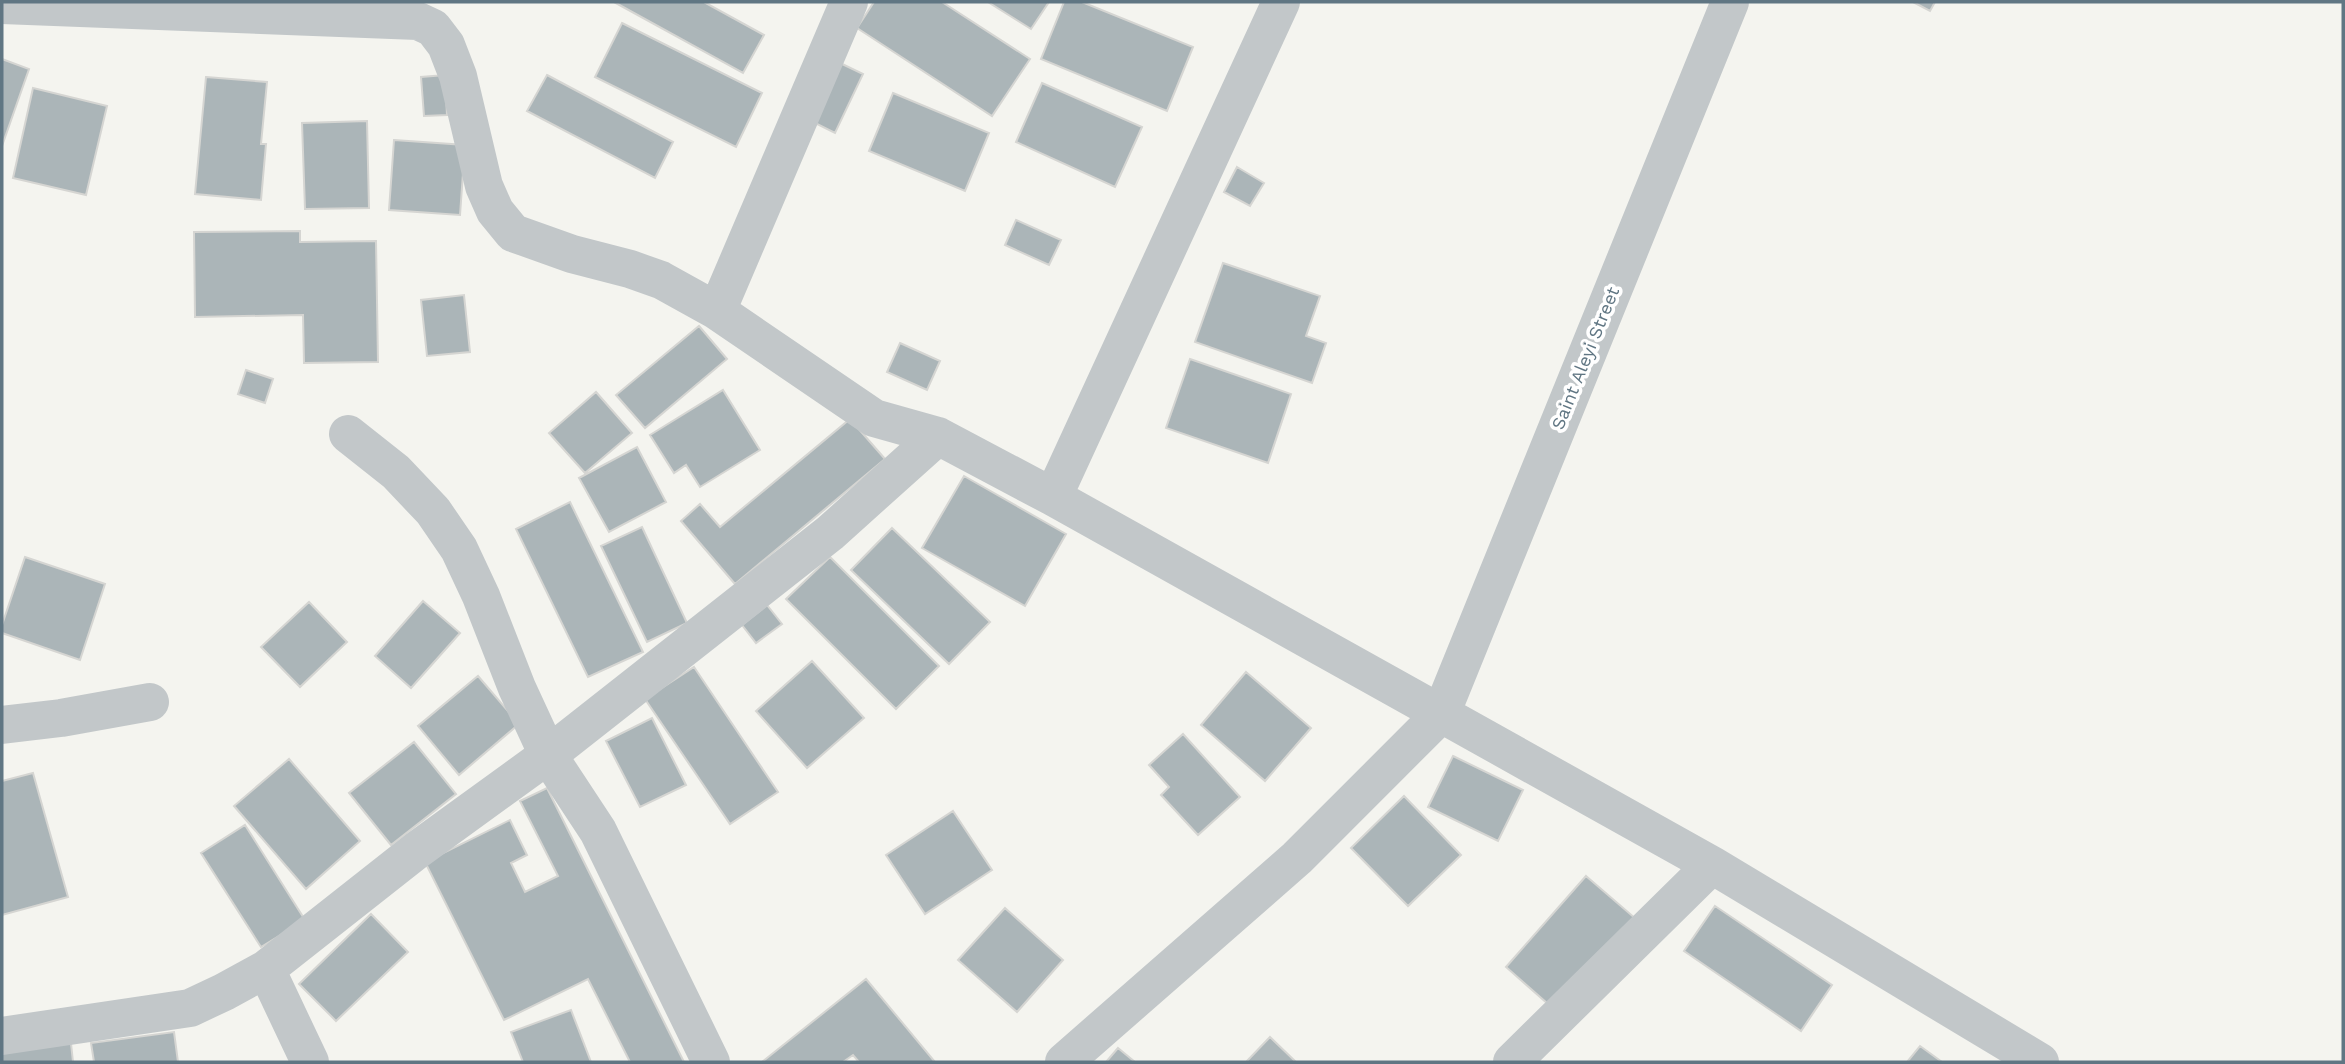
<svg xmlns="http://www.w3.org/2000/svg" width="2345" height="1064" font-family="'Work Sans',sans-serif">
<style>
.building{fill:#abb5b8;stroke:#d5d5d2;stroke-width:2}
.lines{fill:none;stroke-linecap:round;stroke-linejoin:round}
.minor{stroke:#c2c7c9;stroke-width:38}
.labels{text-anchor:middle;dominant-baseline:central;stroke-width:7;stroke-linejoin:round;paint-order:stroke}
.street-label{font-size:18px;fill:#607683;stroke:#fff}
</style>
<rect width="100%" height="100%" fill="#f4f4ef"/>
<path class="building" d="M614 2H704L764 35 743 73Z
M874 2H942L1030 59 992 116 857 28Z
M988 2H1049L1031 29Z
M1064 2H1082L1193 47 1167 111 1041 59Z
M1913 2H1935L1930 11Z
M622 23 762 93 736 147 595 77Z
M2 59 29 69 2 146Z
M838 62 863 74 835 133 811 121Z
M445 75 447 115 424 116 421 77Z
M547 75 673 142 655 178 527 111Z
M206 77 267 82 261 144H266L261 200 195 194Z
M1042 83 1142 127 1115 187 1016 142Z
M33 88 107 106 86 195 13 178Z
M893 93 989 133 965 191 869 151Z
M367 121 369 208 305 209 302 123Z
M394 140 465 145 460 215 389 210Z
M1237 167 1264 183 1250 206 1224 192Z
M1016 220 1061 240 1049 265 1005 245Z
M300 231V242L376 241 378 362 304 363 303 315 195 317 194 232Z
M1223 263 1320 296 1306 336 1326 343 1312 383 1195 342Z
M464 295 470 352 427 356 421 300Z
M699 326 727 359 645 428 616 395Z
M900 343 940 361 927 390 887 372Z
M1190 359 1291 394 1268 463 1166 428Z
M246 370 273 379 265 403 238 394Z
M723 390 760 450 700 487 686 465 674 473 650 435Z
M596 392 632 433 585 473 549 433Z
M850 419 885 459 735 584 681 521 700 504 720 527Z
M637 447 666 502 609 532 579 478Z
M964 476 1066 534 1025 606 922 548Z
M570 502 643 652 588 677 516 529Z
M642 527 687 623 647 642 601 546Z
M892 528 990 622 949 664 851 570Z
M25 557 105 584 80 660 2 633V625Z
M830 557 939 666 896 709 786 599Z
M423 601 460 633 411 688 375 656Z
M309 602 347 642 300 687 261 647Z
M767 605 782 624 756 643 742 625Z
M812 661 864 718 807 768 756 711Z
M694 667 778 792 730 824 645 699Z
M1246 672 1311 728 1265 781 1201 725Z
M478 676 519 724 459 775 418 726Z
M652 718 686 785 640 807 606 741Z
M1183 734 1240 797 1198 835 1161 795 1169 787 1149 765Z
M414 742 456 794 391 845 349 793Z
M1453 756 1523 790 1498 841 1428 807Z
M289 759 360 841 306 889 234 806Z
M33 773 68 897 2 915V781Z
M547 788 684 1062H630L588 979 504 1020 425 862 510 820 527 855 511 863 525 892 558 876 520 801Z
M1404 796 1461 855 1408 906 1351 848Z
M953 811 992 870 925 914 886 855Z
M245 825 305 920 261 947 201 853Z
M1586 876 1636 919 1556 1011 1506 967Z
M1715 906 1832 985 1801 1031 1684 951Z
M1005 908 1063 960 1017 1012 958 960Z
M371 914 408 952 336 1021 299 984Z
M866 979 935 1062H859L853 1055 843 1062H762Z
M571 1010 591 1062H523L511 1032Z
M174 1032 178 1062H94L91 1043Z
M70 1034 73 1062H2V1044Z
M1270 1037 1296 1062H1246Z
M1920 1046 1942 1062H1907Z
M1118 1048 1135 1062H1106Z"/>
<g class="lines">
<path class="minor" d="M2 5 418 21 433 28 446 45 458 76 484 186 495 211 513 233 572 254 630 269 661 280 717 311 874 418 938 436 1053 497 1712 865 2040 1062
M717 311 849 2
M348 434 396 472 433 511 459 549 481 596 517 688 548 755 598 831 711 1062
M1053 497 1281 2
M2 725 61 718 150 702
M266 969 310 1062
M2 1036 190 1008 224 992 266 969 417 850 548 755 830 533 938 436
M1064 1062 1297 858 1441 714 1730 2
M1512 1062 1712 865"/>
</g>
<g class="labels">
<g class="street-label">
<text transform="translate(1585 358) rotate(-68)">Saint Aleyi Street</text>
</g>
</g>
<rect width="2345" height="1064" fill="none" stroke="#607683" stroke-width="7"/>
</svg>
